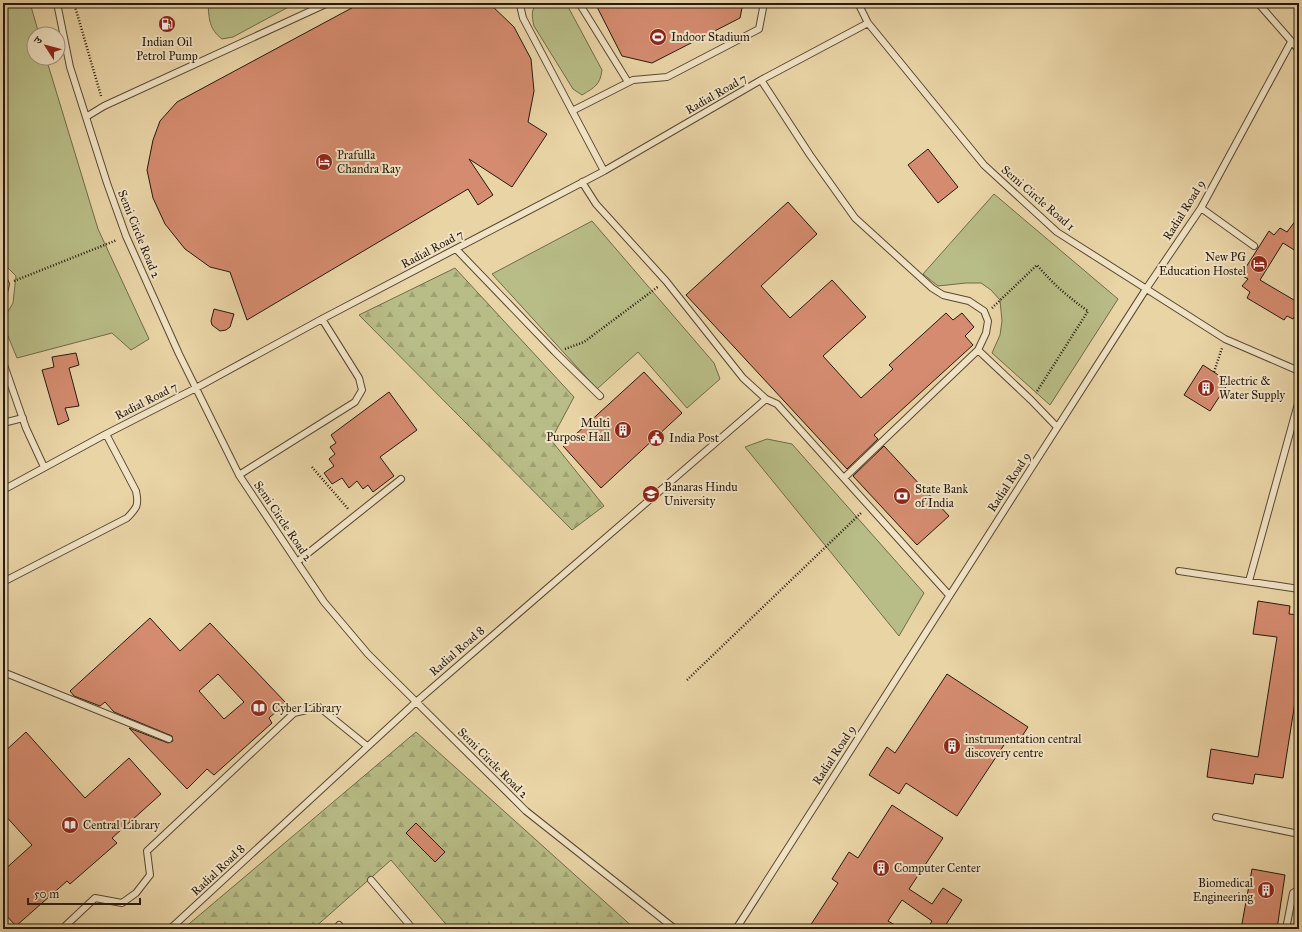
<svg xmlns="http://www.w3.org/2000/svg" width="1302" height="932" font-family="'IM FELL Great Primer','Noto Serif Devanagari',serif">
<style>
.green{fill:#b8bc86;stroke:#706b49}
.forest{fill:url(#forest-firs);stroke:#706b49}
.building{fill:#d48b6f;stroke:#271a0c;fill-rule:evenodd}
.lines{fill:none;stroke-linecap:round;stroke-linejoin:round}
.lane-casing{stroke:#584832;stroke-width:8}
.path{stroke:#271a0c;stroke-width:2.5;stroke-dasharray:1 2;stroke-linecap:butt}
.lane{stroke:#f1e3c5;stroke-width:6}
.labels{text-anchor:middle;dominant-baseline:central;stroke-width:4;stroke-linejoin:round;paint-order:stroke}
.poi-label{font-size:12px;fill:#271a0c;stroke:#f1e3c5;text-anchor:start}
.street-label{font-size:12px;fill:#271a0c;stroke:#f1e3c5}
</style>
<defs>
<pattern id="forest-firs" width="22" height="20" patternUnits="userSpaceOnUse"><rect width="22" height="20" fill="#b8bc86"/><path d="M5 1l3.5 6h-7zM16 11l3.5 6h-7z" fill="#9ea172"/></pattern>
</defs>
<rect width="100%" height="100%" fill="#e9d4a6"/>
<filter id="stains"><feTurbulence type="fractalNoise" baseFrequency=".005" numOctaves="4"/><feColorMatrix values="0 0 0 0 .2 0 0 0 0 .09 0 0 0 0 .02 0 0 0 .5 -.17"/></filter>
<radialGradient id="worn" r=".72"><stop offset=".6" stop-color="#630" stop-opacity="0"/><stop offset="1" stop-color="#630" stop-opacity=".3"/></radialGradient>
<path class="green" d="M3 3H30L39 34H34V58H46L98 229 149 339 131 350 112 333 17 358 3 324V320L13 303 16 276 3 263Z
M208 3H296L233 37 222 39C209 29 209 19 208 3Z
M539 3H566L602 70C600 85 595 87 582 95L573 89 534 26C532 17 530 8 539 3Z
M994 194 1118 299 1050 405 992 353 1000 335 1002 321 1000 300 991 290 981 283H966L938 286 923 274Z
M592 221 714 363 720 379 687 408 638 352 597 389 492 274Z
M767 439 792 444 924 593 899 636 745 447Z"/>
<path class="forest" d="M455 268 574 397 551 440 604 506 572 530 359 315Z
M416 732 635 929H450L391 860 313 929H183Z"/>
<path class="building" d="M361 3H489L514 27 531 59 534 91 528 122 547 134 512 187 469 159 493 195 478 205 468 189 247 320 230 272 210 267 185 249 165 224 153 198 147 170 153 140 160 121 177 102Z
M595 3H743L740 18 652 63 622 56Z
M928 149 958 187 938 203 908 165Z
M788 202 817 234 761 286 790 318 832 280 866 317 823 356 861 398 893 369 889 365 946 313 953 320 962 313 974 327 965 336 973 345 874 435 878 439 847 469 686 295Z
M1299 216V253L1283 243 1260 280 1299 303V309L1293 319 1287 316 1284 320 1247 298 1250 292 1242 286 1248 279 1241 275 1269 231 1274 235 1280 228 1287 232Z
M214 309 234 314 230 327 226 330 220 331 212 325 211 321Z
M76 353 79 365 69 368 79 406 65 408 69 420 58 425 42 370 54 367 52 357Z
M1203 365 1229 382 1210 411 1184 395Z
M644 372 682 413 601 488 563 446Z
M389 392 417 430 380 457 394 476 373 492 368 485 363 489 357 481 349 488 342 478 332 484 324 473 334 466 329 459 335 454 330 447 336 443 331 435Z
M884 446 949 516 917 545 853 476Z
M1258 601 1290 606 1289 614 1299 615V677L1283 778 1255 774 1253 784 1207 777 1211 749 1258 757 1277 637 1253 634Z
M150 618 180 651 210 623 286 703 269 718 272 723 214 775 207 769 187 789 129 728 168 743 173 741 172 736 114 712 105 702 100 706 74 696 70 691ZM218 674 244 702 224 719 199 691Z
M947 674 1028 727 1017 744 1008 739 957 816 906 783 899 794 869 775 887 747 895 753Z
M26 732 85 798 129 758 161 794 112 838 117 843 70 884 67 881 16 926 3 912V871L32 845 3 813V753Z
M892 805 943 838 909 889 932 904 943 888 962 900 943 929H927L932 921 902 900 888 921 902 929H808L838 883 832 879 849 852 858 858Z
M416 823 445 852 435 862 406 833Z
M1252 869 1285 875 1277 929H1241Z"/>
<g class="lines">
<g class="lane-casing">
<path id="lane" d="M57 3 70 67 107 183 126 236 179 354 239 475 297 562 324 602 368 654 526 811 675 929
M516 3 520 5 523 18 604 171
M579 3 628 82
M858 3 868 23 984 165 1057 232 1225 339 1299 371
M1258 3 1299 50
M761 80 810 155 855 218 932 288 943 295 969 301 984 311 988 321 986 333 978 350 1031 400 1057 427
M572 111 633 80 667 77 759 29 764 3
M86 117 104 106 328 3
M582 182 596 204 666 281 743 378 766 399 777 404 949 595
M1201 208 1254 246
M456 249 555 352 600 396
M3 278 6 284 3 297
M3 362 26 428 44 467
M3 423 23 418
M239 475 355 402 362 390 359 378 322 319
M844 478 978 350
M3 490 106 434 196 388 322 319 604 171 761 80 868 23
M297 562 401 479
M1179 571 1299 589
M1249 581 1299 400
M3 582 127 518C137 508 139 505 136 491L106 434
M3 672 169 739
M1216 817 1299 834
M371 880 413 929
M339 925 343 929
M62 929 95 898 122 903 136 893 150 875 147 851 294 713 319 707 367 746
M170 929 416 702 766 399
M736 929 1146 289 1201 208 1291 42
M1286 929 1293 893 1299 889"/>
</g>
<path class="path" d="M74 3 101 96
M14 281 117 240
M992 308 1037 265C1053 284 1068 297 1088 311L1036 393
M565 349 584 342 659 286
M1214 372 1222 348
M312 467 349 510
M687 680 861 513"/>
<use href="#lane" class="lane"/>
</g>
<defs>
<g id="fuel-disc" transform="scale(0.9)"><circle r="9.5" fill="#8f2418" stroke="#f1e3c5"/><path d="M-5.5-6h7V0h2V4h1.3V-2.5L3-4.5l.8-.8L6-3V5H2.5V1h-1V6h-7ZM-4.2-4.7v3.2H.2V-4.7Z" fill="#fff"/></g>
<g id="stadium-disc" transform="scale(0.9)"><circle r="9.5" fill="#8f2418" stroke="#f1e3c5"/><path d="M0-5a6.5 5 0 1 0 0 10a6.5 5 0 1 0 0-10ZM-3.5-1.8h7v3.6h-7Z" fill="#fff"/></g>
<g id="hotel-disc" transform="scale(0.9)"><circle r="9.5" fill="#8f2418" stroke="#f1e3c5"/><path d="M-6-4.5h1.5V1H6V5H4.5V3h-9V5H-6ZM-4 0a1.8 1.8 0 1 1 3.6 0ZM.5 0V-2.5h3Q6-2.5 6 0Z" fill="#fff"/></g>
<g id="building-disc" transform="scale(0.9)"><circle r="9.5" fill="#8f2418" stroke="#f1e3c5"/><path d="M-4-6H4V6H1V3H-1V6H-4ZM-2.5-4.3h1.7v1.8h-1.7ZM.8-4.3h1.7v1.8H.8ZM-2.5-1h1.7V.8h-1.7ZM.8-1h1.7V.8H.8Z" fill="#fff"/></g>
<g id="civic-disc" transform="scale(0.9)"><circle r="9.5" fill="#8f2418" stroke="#f1e3c5"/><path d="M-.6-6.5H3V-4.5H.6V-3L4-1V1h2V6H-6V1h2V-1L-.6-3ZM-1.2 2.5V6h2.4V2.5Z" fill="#fff"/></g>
<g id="university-disc" transform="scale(0.9)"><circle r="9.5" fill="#8f2418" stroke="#f1e3c5"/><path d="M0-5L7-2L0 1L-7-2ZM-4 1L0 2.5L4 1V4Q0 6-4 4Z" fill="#fff"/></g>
<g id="bank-disc" transform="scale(0.9)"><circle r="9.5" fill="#8f2418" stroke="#f1e3c5"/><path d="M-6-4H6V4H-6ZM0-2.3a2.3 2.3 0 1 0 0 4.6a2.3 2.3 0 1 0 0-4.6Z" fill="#fff"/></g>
<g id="library-disc" transform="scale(0.9)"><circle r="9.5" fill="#8f2418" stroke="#f1e3c5"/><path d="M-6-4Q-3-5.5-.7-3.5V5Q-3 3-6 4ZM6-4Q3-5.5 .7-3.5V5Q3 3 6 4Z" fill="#fff"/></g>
</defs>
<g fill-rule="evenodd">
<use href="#fuel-disc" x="167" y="24"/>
<use href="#stadium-disc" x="658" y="37"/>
<use href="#hotel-disc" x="324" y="162"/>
<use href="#hotel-disc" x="1259" y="264"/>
<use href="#building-disc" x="1206" y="388"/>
<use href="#building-disc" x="623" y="430"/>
<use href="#civic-disc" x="656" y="438"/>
<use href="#university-disc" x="651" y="494"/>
<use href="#bank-disc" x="902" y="496"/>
<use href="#library-disc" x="259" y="708"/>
<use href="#building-disc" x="952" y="746"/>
<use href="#library-disc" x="70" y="825"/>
<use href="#building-disc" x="881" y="868"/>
<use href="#building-disc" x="1266" y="890"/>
</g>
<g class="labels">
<g class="poi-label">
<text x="671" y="37">Indoor Stadium</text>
<text x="167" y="42" text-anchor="middle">Indian Oil<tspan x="167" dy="14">Petrol Pump</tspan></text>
<text x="337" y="155">Prafulla<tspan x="337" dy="14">Chandra Ray</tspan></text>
<text x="1246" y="257" text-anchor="end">New PG<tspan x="1246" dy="14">Education Hostel</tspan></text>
<text x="1219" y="381">Electric &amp;<tspan x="1219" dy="14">Water Supply</tspan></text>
<text x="610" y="423" text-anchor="end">Multi<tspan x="610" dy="14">Purpose Hall</tspan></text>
<text x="669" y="438">India Post</text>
<text x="664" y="487">Banaras Hindu<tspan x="664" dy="14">University</tspan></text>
<text x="915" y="489">State Bank<tspan x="915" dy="14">of India</tspan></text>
<text x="272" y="708">Cyber Library</text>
<text x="965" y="739">instrumentation central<tspan x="965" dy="14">discovery centre</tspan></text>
<text x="83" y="825">Central Library</text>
<text x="894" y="868">Computer Center</text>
<text x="1253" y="883" text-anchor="end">Biomedical<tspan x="1253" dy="14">Engineering</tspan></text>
</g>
<g class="street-label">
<text transform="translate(716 94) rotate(-30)">Radial Road 7</text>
<text transform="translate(1038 198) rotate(41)">Semi Circle Road 1</text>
<text transform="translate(1184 210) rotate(-58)">Radial Road 9</text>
<text transform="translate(139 234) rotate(68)">Semi Circle Road 2</text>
<text transform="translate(432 249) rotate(-28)">Radial Road 7</text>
<text transform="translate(146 401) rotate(-27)">Radial Road 7</text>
<text transform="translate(1009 482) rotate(-57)">Radial Road 9</text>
<text transform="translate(283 521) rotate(56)">Semi Circle Road 2</text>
<text transform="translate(457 651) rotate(-41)">Radial Road 8</text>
<text transform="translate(834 755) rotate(-57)">Radial Road 9</text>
<text transform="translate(493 763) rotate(45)">Semi Circle Road 2</text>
<text transform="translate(218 870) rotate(-43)">Radial Road 8</text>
</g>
</g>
<rect width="1302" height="932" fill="none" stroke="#e9d4a6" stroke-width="16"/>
<rect x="4" y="4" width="1294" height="924" fill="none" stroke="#271a0c" stroke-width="2"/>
<rect x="8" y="8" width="1286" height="916" fill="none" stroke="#271a0c"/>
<g transform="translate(46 46) rotate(306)"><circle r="19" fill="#f1e3c5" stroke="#a0937b"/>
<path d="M0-3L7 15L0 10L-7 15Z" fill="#8f2418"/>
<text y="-6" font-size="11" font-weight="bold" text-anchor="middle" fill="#271a0c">उ</text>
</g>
<path d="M28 898v6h112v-6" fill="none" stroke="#271a0c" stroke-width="2"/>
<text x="34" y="898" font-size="12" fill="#271a0c" stroke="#f1e3c5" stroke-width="3" paint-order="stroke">50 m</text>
<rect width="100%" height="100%" filter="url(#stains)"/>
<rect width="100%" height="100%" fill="url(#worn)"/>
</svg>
